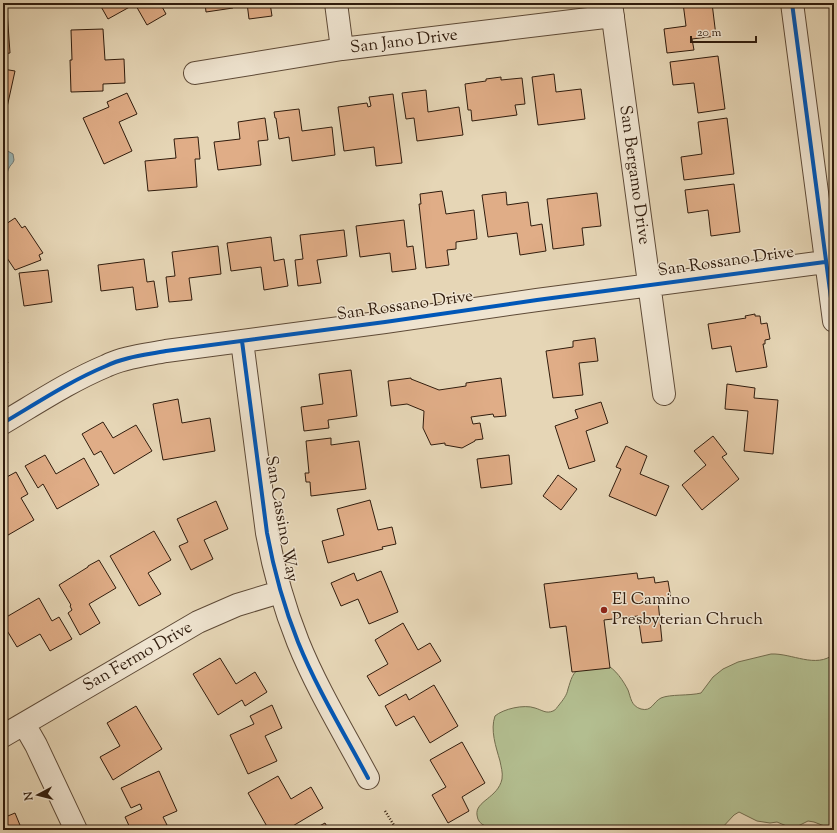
<svg xmlns="http://www.w3.org/2000/svg" width="837" height="833" font-family="'Sorts Mill Goudy',serif">
<style>
.green{fill:#b3be90;stroke:#726d4e}
.water{fill:#9ab7b8;stroke:#707974}
.building{fill:#e0ad87;stroke:#301c0d}
.lines{fill:none;stroke-linecap:round;stroke-linejoin:round}
.minor-casing{stroke:#5e4a37;stroke-width:24}
.path{stroke:#301c0d;stroke-width:2.5;stroke-dasharray:1 2;stroke-linecap:butt}
.minor{stroke:#efe4d0;stroke-width:22}
.cycleway-casing{stroke:#efe4d0;stroke-width:6}
.cycleway{stroke:#0057b8;stroke-width:4}
.poi-dot{fill:#8f2418;stroke:#efe4d0;stroke-width:1.5}
.labels{text-anchor:middle;dominant-baseline:central;stroke-width:3;stroke-linejoin:round;paint-order:stroke}
.street-label{font-size:17px;fill:#301c0d;stroke:#efe4d0}
.poi-label{font-size:17px;fill:#301c0d;stroke:#efe4d0;text-anchor:start}
</style>
<rect width="100%" height="100%" fill="#e6d6b6"/>
<filter id="stains"><feTurbulence type="fractalNoise" baseFrequency=".005" numOctaves="4"/><feColorMatrix values="0 0 0 0 .2 0 0 0 0 .09 0 0 0 0 .02 0 0 0 .5 -.17"/></filter>
<radialGradient id="worn" r=".72"><stop offset=".6" stop-color="#630" stop-opacity="0"/><stop offset="1" stop-color="#630" stop-opacity=".3"/></radialGradient>
<path class="green" d="M771 654C792 653 816 669 834 654L833 826 827 827 814 822 808 821 796 827H789L777 822 770 823 757 821 739 812 734 815 720 830H500C490 827 478 827 477 815 475 801 498 798 502 779 503 772 501 767 500 761 496 747 490 730 495 716 503 709 524 704 535 708 542 710 546 714 553 711 556 710 557 707 559 705 563 700 567 695 568 689 571 680 572 672 582 667 585 665 590 665 594 665 598 665 602 664 606 665 615 668 624 682 628 690 631 698 631 706 641 709 652 712 653 702 661 698 670 694 689 696 701 693L713 677 723 669 738 662Z"/>
<path class="water" d="M6 150 13 154 14 160C13 164 10 165 9 168 6 173 9 176 3 179V151Z"/>
<path class="building" d="M99 3H160L166 14 147 25 135 4 108 19Z
M205 3H232L233 8 206 12Z
M247 3H270L272 16 249 19Z
M683 3H712L716 36 692 39 694 50 667 53 664 29 686 26Z
M3 10H7L10 53 3 54Z
M103 29 105 60 124 59 125 83 103 84V91L71 92 70 60H72L71 30Z
M718 56 725 109 698 113 694 83 673 85 670 62Z
M3 69 15 71 4 121H3Z
M554 74 556 92 581 89 585 119 538 125 532 77Z
M501 77V80L522 78 525 104 515 105 517 115 472 121 471 110H468L465 84 486 81V79Z
M426 90 428 112 459 107 463 135 417 141 414 118 406 119 402 93Z
M127 93 137 114 119 122 132 151 104 164 83 118 109 107 107 102Z
M393 94 402 163 376 166 374 147 344 151 338 107 367 103 368 107 371 106 369 97Z
M299 109 302 131 332 127 335 155 292 161 289 137 279 139 276 118H275L274 112Z
M265 118 268 140 258 141 261 165 218 170 214 142 240 139 238 122Z
M727 118 734 174 684 180 681 157 702 154 698 122Z
M198 137 200 159H195L197 187 148 191 145 161 176 158 174 139Z
M734 184 740 232 711 236 708 210 688 213 685 190Z
M442 191 446 214 474 210 477 239 456 242V249L447 250 449 265 426 268 419 204H421L420 194Z
M506 192 507 205 528 202 531 226 542 224 546 251 520 255 517 233 488 237 482 195Z
M597 193 601 226 582 228 584 245 553 249 547 199Z
M15 218 22 228 25 226 43 253 39 255 41 260 15 270 3 252V226Z
M404 220 407 247 413 246 416 269 392 272 390 253 360 257 356 226Z
M344 230 347 256 317 260 321 283 298 286 295 260 303 259 300 235Z
M271 237 274 261 284 259 288 286 264 290 261 267 231 271 227 243Z
M218 246 221 274 189 278 192 300 169 302 166 277 175 276 172 252Z
M144 259 147 282 154 281 158 307 136 310 133 287 101 291 98 265Z
M48 270 52 302 24 306 19 273Z
M755 314V316H760L761 324 767 323 770 339 765 340V344H763L767 367 736 372 731 346 712 349 708 324 746 318 745 316Z
M595 338 598 361 579 363 583 395 553 398 546 351 573 347V341Z
M3 354 8 363 3 366Z
M351 370 357 416 328 420 329 428 304 431 301 407 323 404 319 374Z
M411 378V379L439 390 466 386V383L501 378 506 416 494 417 493 414 471 417 473 424 480 423 483 439 475 440V441L462 448 445 445V443L431 445 423 428 424 411 407 404 391 406 388 381Z
M727 384 755 388 754 398 778 400 773 454 744 451 748 411 725 409Z
M178 399 182 423 210 418 215 451 163 460 153 404Z
M601 402 608 423 586 431 595 461 569 469 555 426 578 418 575 410Z
M103 422 113 438 136 425 152 451 114 474 101 451 94 455 82 434Z
M713 436 727 454 722 457 739 479 702 510 682 485 706 465 694 451Z
M331 438V445L359 441 366 489 311 496 310 482H306L305 473H309L306 441Z
M626 446 647 456 640 474 669 486 656 516 609 496 621 469 616 467Z
M45 455 56 474 84 458 99 485 57 509 43 484 38 488 25 466Z
M509 455 512 484 481 488 477 459Z
M16 472 28 494 21 498 34 520 3 538V479Z
M558 475 577 489 561 510 543 496Z
M370 500 378 530 392 527 396 544 382 547 383 549 328 563 322 541 344 535 337 509Z
M216 501 228 529 204 540 213 559 191 570 179 546 188 542 177 519Z
M154 531 171 560 148 573 161 594 139 606 110 556Z
M99 560 116 588 89 604 100 623 80 635 68 613 72 610 70 606 71 605 59 585 88 567V566Z
M381 571 398 612 369 624 358 599 341 606 331 583 354 573 357 581Z
M637 573 638 579 654 577 655 583 668 581 671 599 658 601 662 641 642 643 638 616 604 620 610 668 572 672 566 626 550 628 544 584Z
M39 598 52 621 59 617 72 639 50 651 40 634 17 647 3 624V619Z
M403 623 418 650 430 643 441 661 379 696 367 676 388 664 375 640Z
M220 658 236 684 255 672 267 692 245 706 242 700 218 715 193 674Z
M434 685 458 726 430 743 414 716 396 726 385 706 406 694 409 700Z
M272 705 282 728 265 736 277 761 248 774 230 735 254 724 250 716Z
M136 706 162 749 113 780 100 757 120 746 107 723Z
M462 742 485 783 462 797 469 811 448 823 432 795 446 787 430 760Z
M159 771 177 811 163 817 167 825 157 830H131L125 817 142 809 140 804 131 808 121 788Z
M278 776 291 799 311 787 323 808 286 830H269L248 793Z
M15 813 22 830H3V818Z
M325 823 329 830H312Z"/>
<g class="lines">
<g class="minor-casing">
<path id="minor" d="M336 3 342 49
M611 3 664 394
M792 3 834 321
M195 73 342 49 613 16
M242 341 267 533C274 571 284 607 298 642 317 689 344 733 368 778
M3 423C37 403 70 381 106 366 124 357 146 355 166 351L385 322 537 300 825 262
M24 724 36 745 76 830
M3 736 198 622 237 605 280 592"/>
</g>
<path class="path" d="M385 811 397 830"/>
<use href="#minor" class="minor"/>
<g class="cycleway-casing">
<path id="cycleway" d="M792 3 834 321
M242 341 267 533C274 571 284 607 298 642 317 689 344 733 368 778
M3 423C37 403 70 381 106 366 124 357 146 355 166 351L385 322 537 300 825 262"/>
</g>
<use href="#cycleway" class="cycleway"/>
</g>
<circle class="poi-dot" cx="604" cy="610" r="4"/>
<g class="labels">
<g class="street-label">
<text transform="translate(404 42) rotate(-7)">San Jano Drive</text>
<text transform="translate(634 175) rotate(82)">San Bergamo Drive</text>
<text transform="translate(726 262) rotate(-8)">San Rossano Drive</text>
<text transform="translate(405 306) rotate(-8)">San Rossano Drive</text>
<text transform="translate(281 519) rotate(80)">San Cassino Way</text>
<text transform="translate(138 657) rotate(-30)">San Fermo Drive</text>
</g>
<g class="poi-label">
<text x="612" y="600">El Camino<tspan x="612" dy="20">Presbyterian Chruch</tspan></text>
</g>
</g>
<rect width="837" height="833" fill="none" stroke="#e6d6b6" stroke-width="16"/>
<rect x="4" y="4" width="829" height="825" fill="none" stroke="#301c0d" stroke-width="2"/>
<rect x="8" y="8" width="821" height="817" fill="none" stroke="#301c0d"/>
<g transform="translate(38 795) rotate(263)" stroke="#efe4d0" stroke-width="3" paint-order="stroke">
<path d="M0-3L7 15L0 10L-7 15Z" fill="#301c0d"/>
<text y="-6" font-size="11" font-weight="bold" text-anchor="middle" fill="#301c0d">N</text>
</g>
<path d="M691 36v6h65v-6" fill="none" stroke="#301c0d" stroke-width="2"/>
<text x="697" y="36" font-size="12" fill="#301c0d" stroke="#efe4d0" stroke-width="3" paint-order="stroke">20 m</text>
<rect width="100%" height="100%" filter="url(#stains)"/>
<rect width="100%" height="100%" fill="url(#worn)"/>
</svg>
